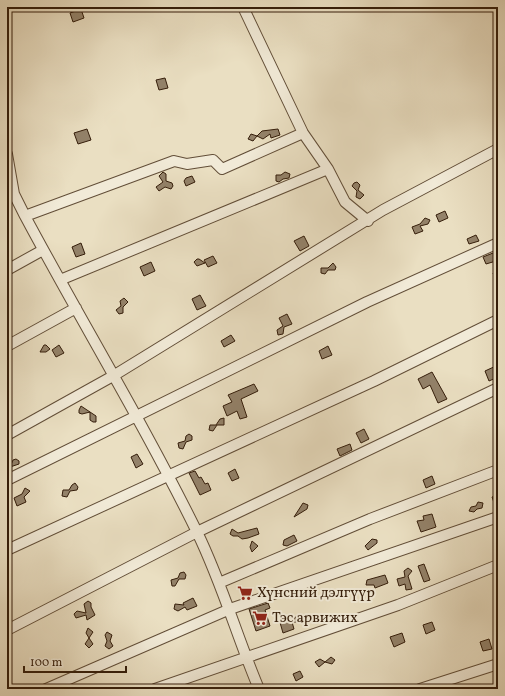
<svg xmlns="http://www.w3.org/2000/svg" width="505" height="696" font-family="Vollkorn,serif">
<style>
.building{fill:#93826a;stroke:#341d0a}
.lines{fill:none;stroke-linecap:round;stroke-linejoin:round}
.minor-casing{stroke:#624e38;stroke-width:12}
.minor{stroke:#f1ead7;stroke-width:10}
.labels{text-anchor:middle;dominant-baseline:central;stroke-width:4;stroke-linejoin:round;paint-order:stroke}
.poi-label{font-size:15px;fill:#341d0a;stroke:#f1ead7;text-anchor:start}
</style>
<rect width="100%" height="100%" fill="#eadfc2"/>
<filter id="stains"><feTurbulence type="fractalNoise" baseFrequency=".005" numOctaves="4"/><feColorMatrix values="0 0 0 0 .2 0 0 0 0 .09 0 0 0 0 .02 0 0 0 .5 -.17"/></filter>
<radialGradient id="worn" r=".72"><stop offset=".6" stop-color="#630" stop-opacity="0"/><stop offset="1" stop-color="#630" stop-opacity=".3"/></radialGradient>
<path class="building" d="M81 9 84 18 73 22 70 13Z
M165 78 168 88 159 90 156 80Z
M87 129 91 140 78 144 74 133Z
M278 129 280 135 271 138 270 134 263 139 257 136 253 141 248 139 251 134 257 136 262 131Z
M163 172 166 174V181L172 183 173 186 171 189 165 187 159 191 156 187 163 182 159 176Z
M285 172 290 174 289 178 283 179 279 182 276 181V175H281Z
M192 176 195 182 186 186 184 181 186 178Z
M357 182 360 185 358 190 364 195 360 199 356 197 357 191 352 186 354 183Z
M445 211 448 218 439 222 436 215Z
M425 218 430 220 428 224 420 226 423 231 415 234 412 227 420 224Z
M476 235 479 241 469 244 467 239Z
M304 236 309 246 300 251 294 241Z
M81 243 85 254 76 257 72 247Z
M493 253 496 261 486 264 483 257Z
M213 256 217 263 208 267 204 260Z
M197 259H199L205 263 197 266 194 262Z
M498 261V278L493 274Z
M151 262 155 271 144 276 140 267Z
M333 263 336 267 335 270H328L325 274 321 273V268H328Z
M200 295 206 306 197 310 192 299Z
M124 298 128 302 123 307V313L119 314 116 310 121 306 120 301Z
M287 314 292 324 284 327 283 334 278 335 277 330 283 326 279 318Z
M231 335 235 341 224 347 221 341Z
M44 345H46L50 349 46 352H40Z
M59 345 64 353 56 357 52 350Z
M328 346 332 355 322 359 319 351Z
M498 365V377L489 381 485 371Z
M432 372 447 399 438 403 430 385 423 389 418 379Z
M254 384 258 391 241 399 247 417 240 419 237 411 227 416 223 406 232 402 228 395Z
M81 406 96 416V422H93L90 420V412L82 414 79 413V410Z
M224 418V425H217L213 431 209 430 210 425H216L220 419Z
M364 429 369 439 361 443 356 433Z
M189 434 192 436V440L186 442 183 449 179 448 178 443 185 441 186 436Z
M350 444 352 450 340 456 337 449Z
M137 454 143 464 136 468 131 457Z
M16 459 19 461V464L10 467 13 460Z
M235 469 239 478 232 481 228 473Z
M195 471 199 478 201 477 205 484 208 483 211 490 200 495 189 473Z
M432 476 435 484 426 488 423 480Z
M75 483 78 487 77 490 70 491 67 497 62 496 63 490H69L72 485Z
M25 488 30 491 24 497 26 502 17 506 14 498 22 494Z
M498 495V511H497L492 497Z
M478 502 483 503 482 508 477 509 474 512 469 511 471 507 476 506Z
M303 503 308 505 307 509 294 517Z
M432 514 436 527 421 532 417 521 424 520 423 516Z
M257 528 259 534 248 538 242 539 238 536H233L230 534 232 529 238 533Z
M294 535 297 541 287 546 283 545 284 540Z
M372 539 377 540V543L368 550 365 546Z
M252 541 258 546 252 552 250 547Z
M424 564 430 580 424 582 418 566Z
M408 568 412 571 408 576 412 589 406 590 405 584 399 586 397 579 405 577 404 571Z
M184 572 186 575 185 579H179L175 586H172L171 580 178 578 180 573Z
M385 575 388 583 375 588 374 585H366L367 580Z
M193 598 197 606 187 610 185 607 178 611 174 609 175 604 184 605 183 603Z
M88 601 91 603V607L95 615 87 620 86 615 76 618 74 614 77 611 86 613 84 604Z
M268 603 270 608 265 610 270 626 256 631 249 609Z
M289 615 291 621 298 615 302 616 303 619 301 622H292L294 629 283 633 279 619Z
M432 622 435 630 426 634 423 625Z
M88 628 93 632 89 638 93 644 89 648 85 644 89 638 86 633Z
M107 632 112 635 110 641 113 646 109 649 105 646 107 641 105 635Z
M402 633 405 642 394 647 390 637Z
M489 639 492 649 483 651 480 642Z
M331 657 335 660 332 664 325 662 319 667 315 662 320 659 325 662Z
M300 671 303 677 296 681 293 674Z"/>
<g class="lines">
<g class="minor-casing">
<path id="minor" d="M243 7 303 133 328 169 345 202 368 221
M7 8V7
M7 154 14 194 25 216C81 321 144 424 197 532 222 583 237 637 259 689
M25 216 174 161 187 164 213 160 222 169 303 133
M7 270 43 250
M60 280 328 169
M7 346 76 308
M7 435 113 376 383 210 498 149
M7 480 367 302 498 243
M7 550 374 381 498 320
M219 583 370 519 498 470
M7 630 197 532 498 388
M46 689 230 609 498 517
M155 689 398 605 498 565
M420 689 498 664"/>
</g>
<use href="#minor" class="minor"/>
</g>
<defs>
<g id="supermarket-bare" transform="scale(1.2)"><path d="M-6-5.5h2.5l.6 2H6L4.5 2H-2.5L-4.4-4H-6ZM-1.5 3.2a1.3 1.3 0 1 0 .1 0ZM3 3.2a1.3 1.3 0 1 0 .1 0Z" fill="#8f2418" stroke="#f1ead7" stroke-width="2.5" paint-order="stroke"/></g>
</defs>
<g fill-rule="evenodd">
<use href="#supermarket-bare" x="245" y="593"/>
<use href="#supermarket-bare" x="260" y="618"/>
</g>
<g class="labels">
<g class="poi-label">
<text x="257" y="593">Хүнсний дэлгүүр</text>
<text x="272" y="618">Тэс арвижих</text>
</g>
</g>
<rect width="505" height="696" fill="none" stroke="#eadfc2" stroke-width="24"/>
<rect x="8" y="8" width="489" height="680" fill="none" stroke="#341d0a" stroke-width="2"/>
<rect x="12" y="12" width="481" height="672" fill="none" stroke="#341d0a"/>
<path d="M24 666v6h102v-6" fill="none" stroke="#341d0a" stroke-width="2"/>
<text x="30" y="666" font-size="12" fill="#341d0a" stroke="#f1ead7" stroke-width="3" paint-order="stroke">100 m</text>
<rect width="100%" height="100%" filter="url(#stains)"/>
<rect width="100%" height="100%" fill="url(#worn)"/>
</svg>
